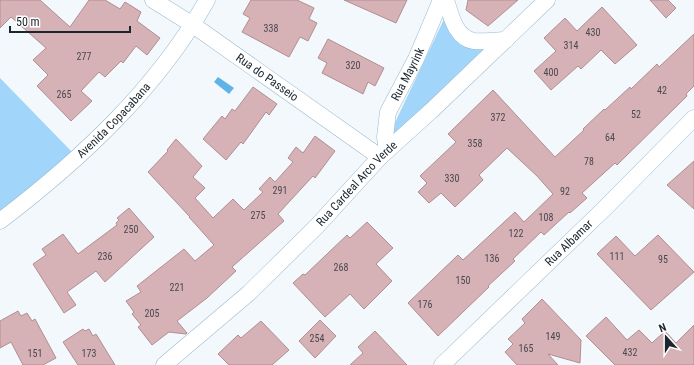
<svg xmlns="http://www.w3.org/2000/svg" width="694" height="365" font-family="'Roboto Condensed',sans-serif">
<style>
.green{fill:#a1d6fa}
.water{fill:#60b3e7}
.building{fill:#d6b1b5;stroke:#b18e91}
.lines{fill:none;stroke-linecap:round;stroke-linejoin:round}
.street-casing{stroke:#9cb9cd;stroke-width:17}
.street{stroke:#fff;stroke-width:16}
.labels{text-anchor:middle;dominant-baseline:central;stroke-width:3;stroke-linejoin:round;paint-order:stroke}
.number-label{font-size:10px;fill:#494950}
.street-label{font-size:12px;fill:#1a262e;stroke:#fff}
</style>
<rect width="100%" height="100%" fill="#f2f8fc"/>
<path class="green" d="M446 15 489 46 397 135H391V131Z
M0 78 72 152 63 161 0 212Z"/>
<path class="water" d="M218 77 234 88 229 94 214 82Z"/>
<path class="building" d="M0 0H40L70 27 89 0H105L120 9 125 2 141 12 137 21 160 38 147 55 136 46 123 63 121 61 105 77 99 72 81 91 92 101 71 121 37 86 48 75 33 60 46 48 11 17 0 28Z
M251 0H297L314 8 309 19 317 23 308 41 300 37 289 57 242 32 250 18 243 14Z
M344 0H407L396 23Z
M468 0H518L488 26 466 10Z
M650 0H668L676 8 666 18Z
M602 7 637 45 615 64 601 50 581 69 578 66 551 90 534 71 556 51 544 38 565 18 577 31Z
M694 34V86L686 94 687 96 617 165 615 163 582 193 587 198 570 213 569 212 544 235 541 232 513 259 515 261 488 286 489 287 438 336 408 303 458 255 463 260 515 212 524 222 553 194 537 176 507 148 479 175 483 180 455 207 441 193 429 203 418 192 427 183 420 176 456 142 448 134 493 90 555 157 584 130 583 129 604 109 605 110 630 87 631 89 657 64 659 67Z
M328 39 384 68 375 86 368 82 363 94 322 73 327 63 318 58Z
M253 87 277 104 269 115 266 112 243 144 241 142 226 160 203 139 222 116 225 119 232 109 235 111Z
M315 136 335 151 315 178 313 176 278 214 284 221 232 267 236 271 207 298 177 321 187 333 186 334 169 332 152 345 138 327 141 325 132 314 134 312 126 301 141 292 137 286 184 249 195 261 214 245 189 217H190L148 172 168 151 167 150 176 139 202 166 193 177 205 188 195 198 213 218 233 199 244 210 263 192 259 189 270 177 275 182 293 162 288 158 296 147 303 153Z
M694 161V209L667 185Z
M129 208 154 237 105 282 96 271 67 292 76 305 64 313 33 264 46 255 42 249 63 234 78 254 117 225 116 223 119 220 117 218Z
M367 222 393 248 376 264 392 281 364 309 350 294 325 317 293 283 303 274 305 275 347 235 350 238Z
M658 235 694 272 651 310 597 254 616 236 635 256Z
M542 299 581 340 580 363 548 354 558 365H517L505 352 513 344 508 339 525 323 522 319Z
M18 311 21 316 27 313 32 321 35 319 56 358 43 365H23L11 342 0 348V321Z
M606 317 627 340 639 330 652 343 665 331 676 343 694 325V365H615L586 336Z
M320 320 336 336 315 358 299 341Z
M261 321 289 350 272 365H229L218 354 238 335 241 338Z
M83 329 85 331 89 329 93 336 96 334 115 365H78L63 342Z
M375 331 407 365H350L363 353 358 347Z"/>
<g class="lines">
<g class="street-casing">
<g id="street">
<path id="s1" d="M153 0 193 25 380 157"/>
<path d="M446 0C451 15 455 38 474 41 484 42 496 40 506 40"/>
<path id="s2" d="M387 151 385 137 388 112 416 59 441 0"/>
<path id="s3" d="M0 221C80 160 157 89 207 0"/>
<path id="s4" d="M164 365 249 293 317 226 380 157 431 111 547 0"/>
<path id="s5" d="M442 365 604 209 694 118"/>
</g>
</g>
<use href="#street" class="street"/>
</g>
<g class="labels">
<g class="number-label">
<text x="271" y="28">338</text>
<text x="593" y="32">430</text>
<text x="571" y="45">314</text>
<text x="84" y="56">277</text>
<text x="353" y="65">320</text>
<text x="551" y="72">400</text>
<text x="662" y="90">42</text>
<text x="64" y="94">265</text>
<text x="636" y="114">52</text>
<text x="498" y="117">372</text>
<text x="610" y="137">64</text>
<text x="475" y="143">358</text>
<text x="589" y="161">78</text>
<text x="452" y="178">330</text>
<text x="280" y="190">291</text>
<text x="565" y="191">92</text>
<text x="258" y="215">275</text>
<text x="546" y="217">108</text>
<text x="131" y="229">250</text>
<text x="516" y="233">122</text>
<text x="105" y="256">236</text>
<text x="617" y="256">111</text>
<text x="492" y="258">136</text>
<text x="663" y="259">95</text>
<text x="341" y="267">268</text>
<text x="463" y="280">150</text>
<text x="177" y="287">221</text>
<text x="425" y="304">176</text>
<text x="152" y="313">205</text>
<text x="553" y="336">149</text>
<text x="317" y="338">254</text>
<text x="526" y="348">165</text>
<text x="630" y="352">432</text>
<text x="35" y="353">151</text>
<text x="89" y="353">173</text>
</g>
<g class="street-label">
<text stroke="none"><textPath href="#s2" startOffset="82">Rua Mayrink</textPath></text>
<text stroke="none"><textPath href="#s1" startOffset="138">Rua do Passeio</textPath></text>
<text stroke="none"><textPath href="#s3" startOffset="152">Avenida Copacabana</textPath></text>
<text stroke="none"><textPath href="#s4" startOffset="265">Rua Cardeal Arco Verde</textPath></text>
<text stroke="none"><textPath href="#s5" startOffset="176">Rua Albamar</textPath></text>
</g>
</g>
<g transform="translate(666 337) rotate(339)" stroke="#ffffff" stroke-width="3" paint-order="stroke">
<path d="M0-3L7 15L0 10L-7 15Z" fill="#1a262e"/>
<text y="-6" font-size="11" font-weight="bold" text-anchor="middle" fill="#1a262e">N</text>
</g>
<path d="M10 26v6h120v-6" fill="none" stroke="#1a262e" stroke-width="2"/>
<text x="16" y="26" font-size="12" fill="#1a262e" stroke="#ffffff" stroke-width="3" paint-order="stroke">50 m</text>
</svg>
